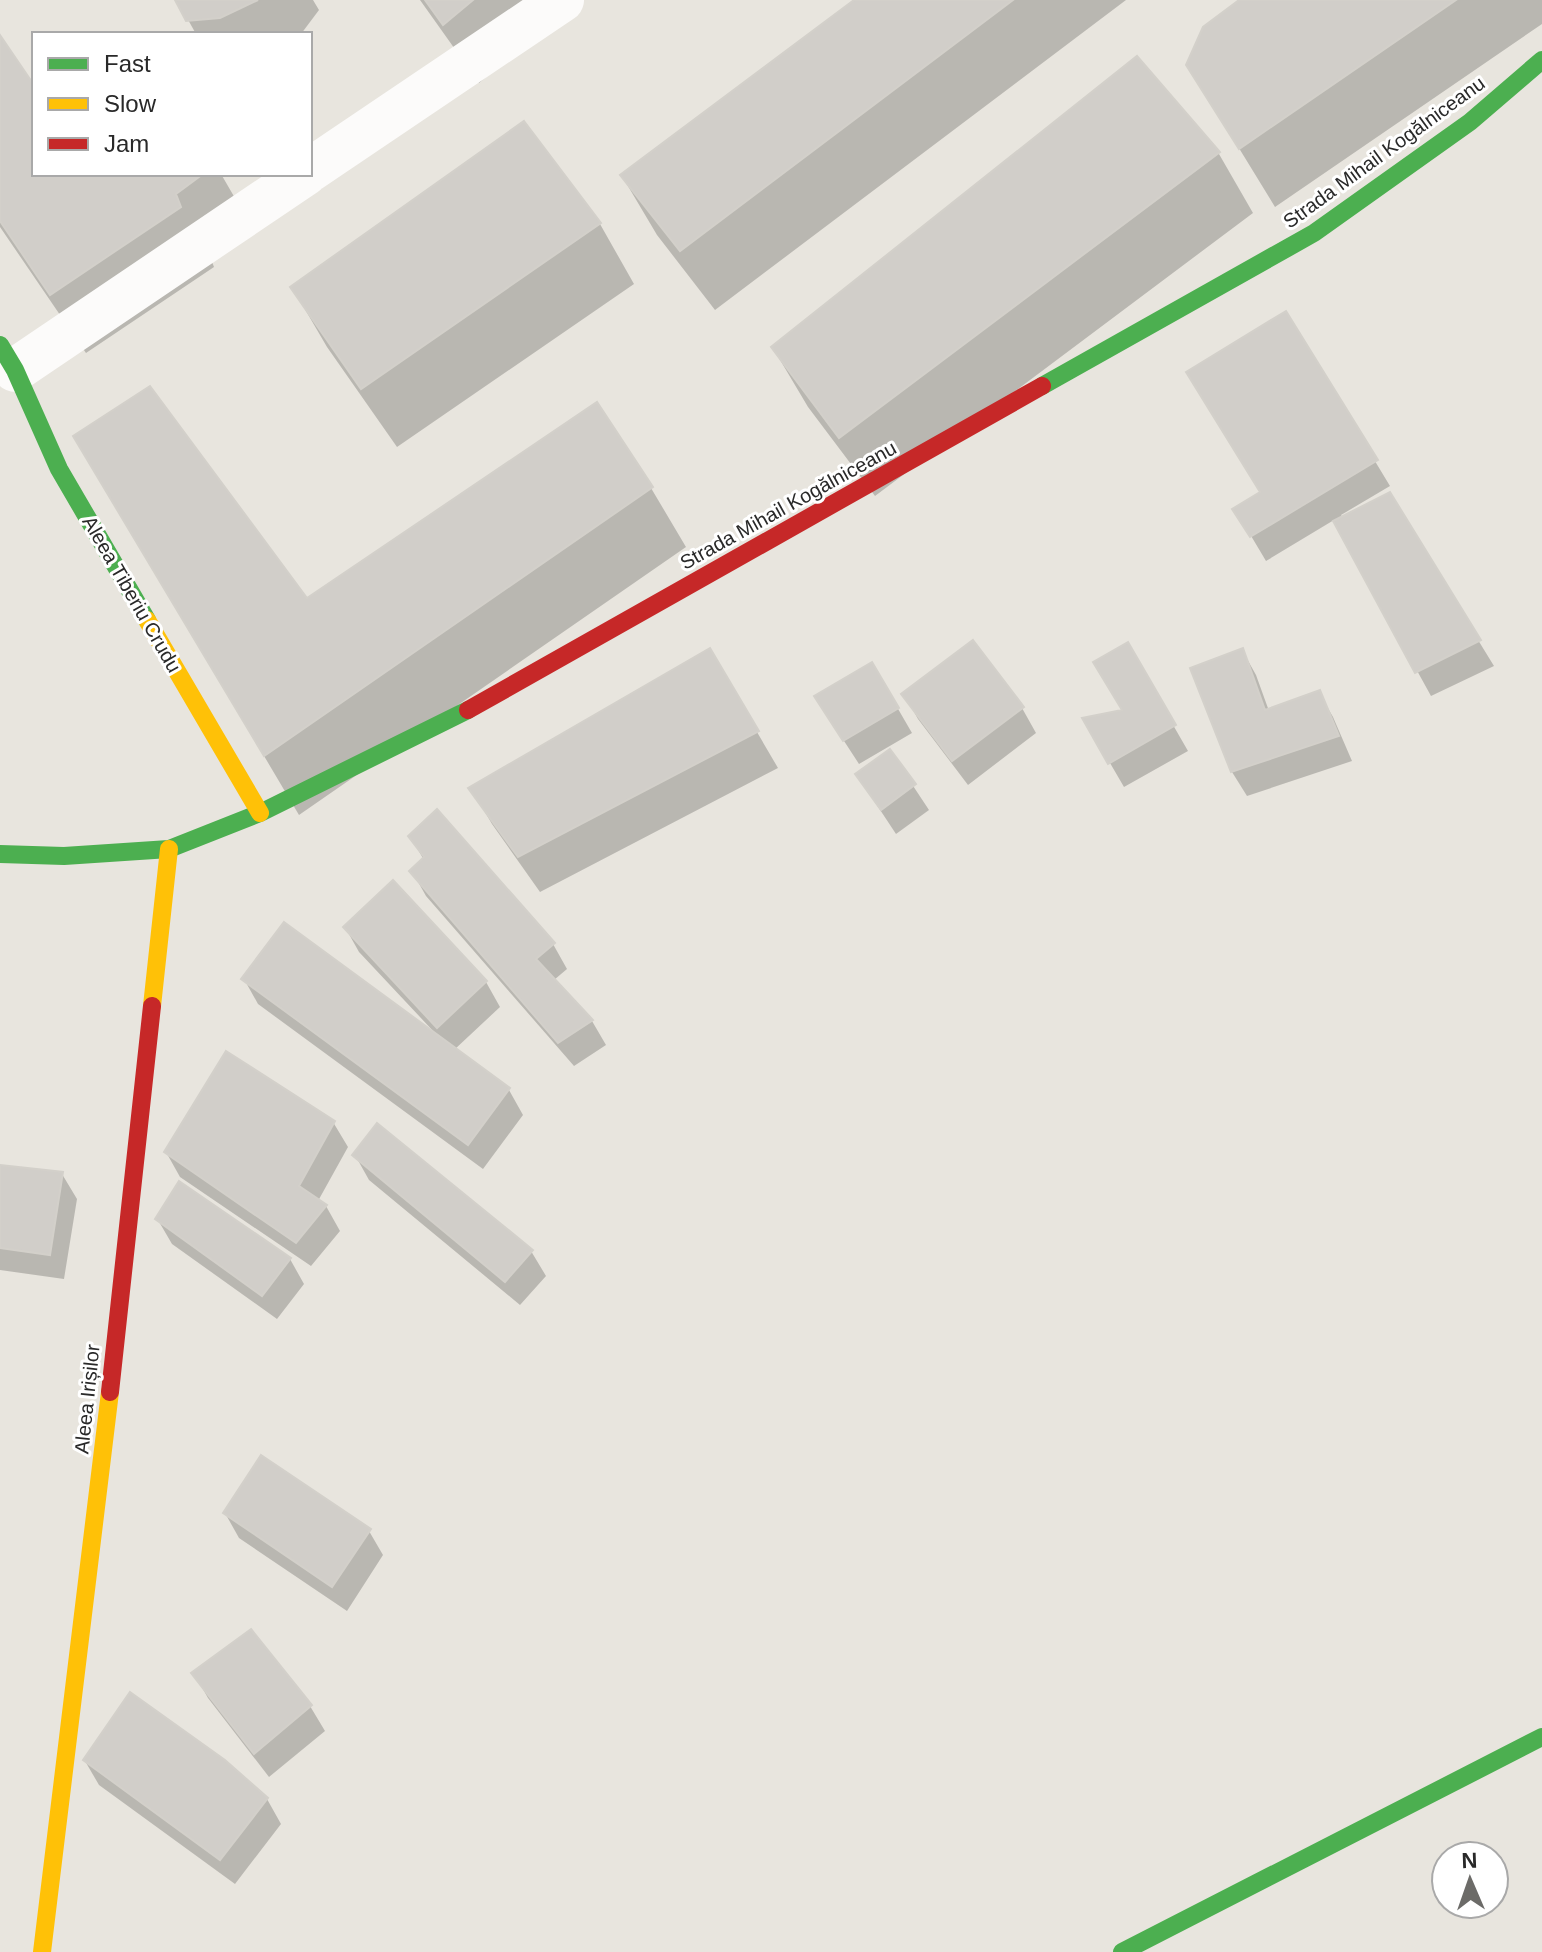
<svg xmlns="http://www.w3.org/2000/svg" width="1542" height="1952" font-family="Helvetica,sans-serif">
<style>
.shadow{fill:#0003}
.building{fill:#d1cec9;stroke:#d3d0ca;stroke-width:2}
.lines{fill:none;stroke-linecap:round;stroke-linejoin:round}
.street{stroke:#fcfbfa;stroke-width:44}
.fast{stroke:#4caf50;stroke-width:18}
.slow{stroke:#ffc107;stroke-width:18}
.jam{stroke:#c62828;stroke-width:18}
.labels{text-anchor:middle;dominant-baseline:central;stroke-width:6;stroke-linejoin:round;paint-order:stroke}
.street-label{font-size:20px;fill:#292929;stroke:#fff}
</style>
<rect width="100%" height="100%" fill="#e8e5de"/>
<path class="shadow" d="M177 0H313L319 10 301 34H196Z
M420 0H578L479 83Z
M858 0H1126L715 310 657 235 622 176Z
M1243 0H1542V24L1275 207 1188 65Z
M0 39 34 89V174H221L250 224 209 254 214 267 86 353 0 227Z
M1137 58 1219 154 1253 213 875 496 808 407 773 348Z
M524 124 600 224 634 284 397 447 327 347 292 287Z
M1286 314 1390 486 1341 515 1343 518 1389 495 1494 666 1431 696 1334 520 1266 561 1235 509 1262 493Z
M651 488 686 547 299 815 110 496 306 600Z
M1127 645 1188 751 1124 787 1085 720 1125 712Z
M709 650 778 768 540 892 492 824 471 788Z
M1242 650 1256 675 1269 711 1319 693 1333 717 1352 761 1247 796 1232 772 1193 670Z
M872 664 912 733 859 764 831 721Z
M904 694 1022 708 1036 733 968 785 918 719Z
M890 751 929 810 896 834 857 775Z
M410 836 553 944 567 969 554 980 592 1021 606 1045 574 1066 426 896 412 871 424 860Z
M345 927 486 982 500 1007 454 1050 509 1090 523 1115 483 1169 258 1004 244 979 435 1033 359 952Z
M333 1122 348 1147 318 1201 326 1206 340 1231 311 1266 180 1177 166 1152Z
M355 1155 531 1251 546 1276 520 1305 369 1180Z
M0 1167 62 1174 77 1199 64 1279 0 1270Z
M158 1220 290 1259 304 1284 277 1319 172 1244Z
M225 1513 369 1531 383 1555 347 1611 239 1538Z
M250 1632 310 1706 325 1731 269 1777 208 1698 194 1673Z
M85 1761 267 1799 281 1824 235 1884 99 1785Z"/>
<path class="building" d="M175 0H258L220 18 186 21Z
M425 0H473L443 25Z
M854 0H1013L680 251 620 175Z
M1239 0H1456L1239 149 1186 65 1203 27Z
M0 35 34 85V174H203L176 194 181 207 50 295 0 221Z
M1137 56 1220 152 839 438 771 347Z
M524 121 601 223 361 389 290 287Z
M1286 311 1378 460 1250 537 1232 509 1260 492 1186 372Z
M150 386 307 598 597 402 653 487 264 756 73 436Z
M1390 492 1481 640 1415 673 1333 521Z
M973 640 1024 707 952 761 901 694Z
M1128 642 1176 725 1108 764 1082 718 1122 710 1093 662Z
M710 648 759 731 518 857 468 788Z
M1243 648 1265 710 1320 690 1339 736 1231 772 1190 668Z
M872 662 899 708 843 741 814 696Z
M890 749 916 784 881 810 855 774Z
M437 809 555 943 536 959 593 1020 558 1043 409 871 424 857 408 836Z
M393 880 487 981 437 1028 343 927Z
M284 922 510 1088 468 1145 241 979Z
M226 1051 335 1121 299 1186 327 1205 296 1243 164 1152Z
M377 1123 533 1250 505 1282 352 1155Z
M0 1165 63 1172 50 1255 0 1248Z
M179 1181 291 1258 262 1296 155 1219Z
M261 1455 371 1529 332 1587 223 1513Z
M251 1629 312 1705 254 1754 191 1673Z
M130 1692 225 1760 268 1798 220 1860 83 1760Z"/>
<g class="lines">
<path class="street" d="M310 170 562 0
M15 370 305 174"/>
<path class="fast" d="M0 345 15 370 59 469 147 620
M1042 386 1314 233 1470 122 1542 60
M0 854 64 856 169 849 260 813 468 710
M1122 1952 1542 1737"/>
<path class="slow" d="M147 620 260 813
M152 1006 169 849
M42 1952 110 1392"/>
<path class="jam" d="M468 710 1042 386
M110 1392 152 1006"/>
</g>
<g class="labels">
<g class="street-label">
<text transform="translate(1384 152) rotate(-36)">Strada Mihail Kogălniceanu</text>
<text transform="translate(788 505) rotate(-29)">Strada Mihail Kogălniceanu</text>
<text transform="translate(132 594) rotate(60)">Aleea Tiberiu Crudu</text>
<text transform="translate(87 1399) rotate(-84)">Aleea Irișilor</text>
</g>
</g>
<rect x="32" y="32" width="280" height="144" fill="#ffffff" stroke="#a9a9a9" stroke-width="2"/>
<rect x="48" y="58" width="40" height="12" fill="#4caf50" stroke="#a9a9a9" stroke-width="2"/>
<text x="104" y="72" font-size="24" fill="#292929">Fast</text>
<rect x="48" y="98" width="40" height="12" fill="#ffc107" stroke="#a9a9a9" stroke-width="2"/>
<text x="104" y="112" font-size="24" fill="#292929">Slow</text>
<rect x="48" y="138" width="40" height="12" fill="#c62828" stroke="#a9a9a9" stroke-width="2"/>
<text x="104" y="152" font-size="24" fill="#292929">Jam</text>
<g transform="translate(1470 1880) rotate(358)"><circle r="38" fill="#ffffff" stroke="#a9a9a9" stroke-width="2"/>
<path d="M0-6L14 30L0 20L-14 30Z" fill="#6c6b68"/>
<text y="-12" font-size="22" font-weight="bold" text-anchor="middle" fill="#292929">N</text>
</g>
</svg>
